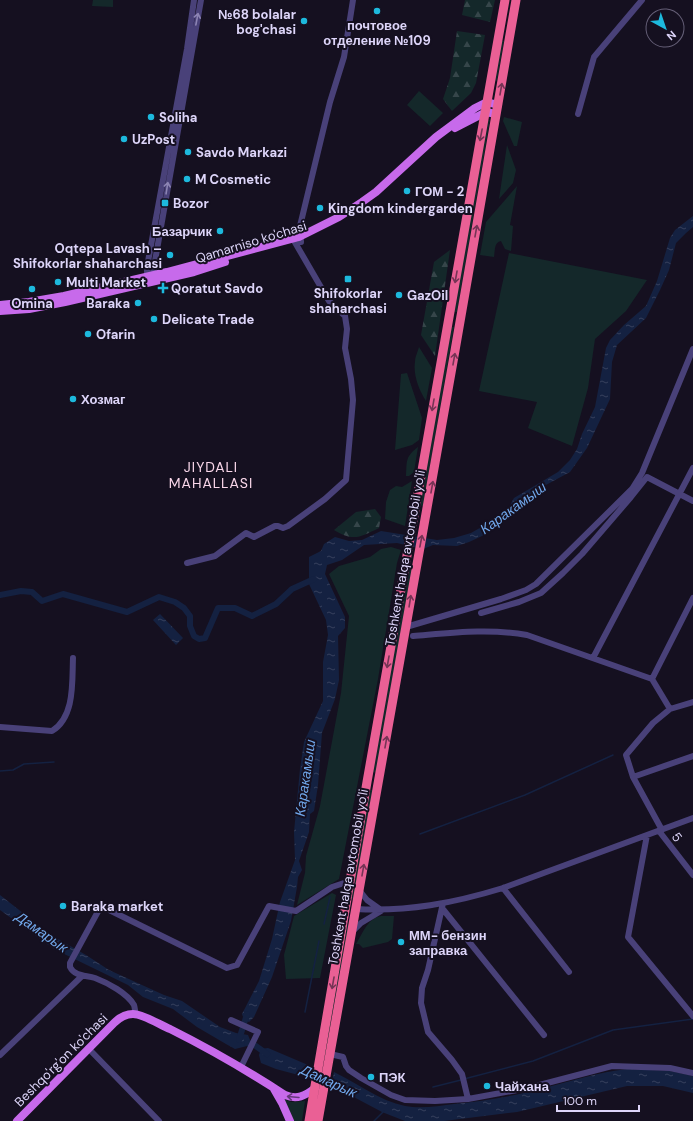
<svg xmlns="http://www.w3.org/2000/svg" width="693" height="1121" font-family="'DM Sans',sans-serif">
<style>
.grass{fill:#14282a}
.forest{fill:url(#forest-firs)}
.water{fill:url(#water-ripples)}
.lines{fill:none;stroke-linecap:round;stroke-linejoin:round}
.stream{stroke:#142141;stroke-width:1.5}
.canal{stroke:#142141;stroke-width:6}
.minor{stroke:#494179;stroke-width:6}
.major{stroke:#c76aeb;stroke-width:8}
.highway{stroke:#ea6095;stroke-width:9}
.oneway{stroke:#8c84b3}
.oneway2{stroke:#753455}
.oneway3{stroke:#65387b}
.poi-dot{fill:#1db9dd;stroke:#151020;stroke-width:1.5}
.labels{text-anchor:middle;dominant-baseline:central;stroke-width:4;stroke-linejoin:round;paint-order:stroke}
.poi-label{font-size:13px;font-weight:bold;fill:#ddd5f9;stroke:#151020;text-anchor:start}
.street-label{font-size:13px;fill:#ddd5f9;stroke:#151020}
.neighbourhood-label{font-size:14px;letter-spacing:1px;fill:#fad7ea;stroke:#151020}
.water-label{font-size:14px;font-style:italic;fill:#71a8ec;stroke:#151020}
</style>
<defs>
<pattern id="forest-firs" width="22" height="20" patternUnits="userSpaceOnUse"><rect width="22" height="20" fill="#14282a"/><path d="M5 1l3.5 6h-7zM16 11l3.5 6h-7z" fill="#36464a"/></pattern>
<pattern id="water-ripples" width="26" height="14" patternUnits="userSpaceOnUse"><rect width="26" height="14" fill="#142141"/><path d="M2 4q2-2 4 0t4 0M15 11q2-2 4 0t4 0" fill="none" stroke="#36405d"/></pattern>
</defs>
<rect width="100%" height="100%" fill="#151020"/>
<path class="grass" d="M93 0H113V7L92 6Z
M501 41H504L497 81 493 80Z
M419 91 443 113 430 126 407 105Z
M504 117 522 122 517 146H514L503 121Z
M487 120H490L457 312H453Z
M507 145 516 170 513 183 499 199Z
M517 186 510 225 513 226 511 251 505 249 501 241C494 242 495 251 494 257L480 255 486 222Z
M509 253 647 280 626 311 595 339 588 388 572 446 528 428 537 402 479 391Z
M451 327H454L423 506 419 505Z
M419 347 432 368 426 401C419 390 413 375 415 362 415 357 418 351 419 347Z
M407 373 422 418 419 440 412 445 395 450 401 374Z
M418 447 414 472 409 476H406C407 461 405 457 418 447Z
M412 481 405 526 385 519 386 502 390 490 396 486 402 487Z
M391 547 401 550 397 563 378 679 339 879 297 905 305 873 306 856 320 806 341 693 349 616 329 574 339 566 370 557 381 549Z
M409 565 413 566 377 773 373 772Z
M370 790H373L354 899 350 898Z
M332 893 336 895 320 978 286 979 284 955 294 916Z
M381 916H394L392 939 388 942 363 948 359 944H356C363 933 367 919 381 916Z
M345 924 349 925 325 1059 322 1058Z
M284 1099 291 1102 305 1101 302 1121H294Z"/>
<path class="forest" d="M465 0H495L490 22 462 15Z
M457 31 485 35 476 83 471 93 452 111 443 99 450 78Z
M450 250 435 356 421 335 434 262Z
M375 509 381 517 379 528C360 537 354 542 334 530L356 512Z"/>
<path class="water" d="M693 216V227L686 233 676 243 669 270 660 290 646 318 617 345 612 362 610 399 587 448 570 472 544 486 530 495 507 518 497 526 482 536 469 542 457 546 433 545 423 549 397 543 364 545 342 560 327 565 325 574 345 617V628L338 636 339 680 335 699 322 733 318 785 314 811 310 814 309 832 299 861 302 870 298 877 297 887 291 921 272 977 254 1017 249 1022 243 1019V1017L242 1014 259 981 272 939 280 902 295 860 294 832 300 769 304 742 323 701V662L328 635 326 620 309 584V557L321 551 324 544 335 537 349 541 362 540 381 531 437 540 454 538 471 533 492 521 509 507 514 498 558 472 570 460 577 449 582 434 595 407 606 348 610 340 624 325 646 306 657 281 670 238 675 230Z
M160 614 183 638 176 645 153 620Z
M0 895 51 935 86 955 109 970 164 995 182 1001 220 1027 236 1033 248 1035 250 1040 247 1046 235 1049 226 1044 197 1027 173 1009 143 997 128 985 54 949 0 910Z
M268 1048 308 1065 306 1077 276 1069 261 1063 259 1055 261 1049Z
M627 1069 670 1071 693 1076V1093L663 1086H627L517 1112 444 1121H405L382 1112 350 1095 331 1087 334 1072C357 1083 380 1101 405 1106 421 1109 439 1106 454 1104 484 1101 515 1096 544 1088 572 1081 599 1072 627 1069Z"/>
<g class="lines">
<path class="stream" d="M0 771 13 770 24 764 54 762
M420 834 525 795 613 755
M324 924 330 897
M305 1012 319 941
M464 1079 533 1061 613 1030 693 1019
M433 1087 461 1080
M374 1121 384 1111"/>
<path class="canal" d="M0 595 21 591 32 592 42 601 63 594 127 612 159 597 175 602 184 608 190 616V626L194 636 199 639 205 638 218 608H235L252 616 276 604 292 589 314 579
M239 1040 247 1014
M247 1043 253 1044 267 1054
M301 1068 338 1084"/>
<path class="minor" d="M578 114 594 57 642 0
M301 242 300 226 330 102 344 57 353 0
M152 278 201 0
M149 279 147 276V267L187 49 194 0
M187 563 215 556 246 533 254 537 275 526H278L283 528 288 526 325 499 346 480 353 400 351 379 345 348 347 329 345 316 329 301 293 239
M481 613 519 602 541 593 563 573 582 554 631 497 647 477 693 501
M406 627 501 599 526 590 536 584 632 489 642 473 693 349
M413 636C450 633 489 628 527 635L652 679
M593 658 693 468
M670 709 693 702
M0 727 52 731C75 717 72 682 73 658
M633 777 626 755 653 723 670 709 652 679 693 598
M662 830 633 777 693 756
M659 831 693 875
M647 835 628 937 693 1016
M503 888 569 972
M359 890 367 900 381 910
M443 903 428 970 422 988 421 1003 428 1032 452 1060 462 1074 468 1099
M442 908 544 1035
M356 909C407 912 454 903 503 888L693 818
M353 931 361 923 381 911
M136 1015C135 1012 135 1008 134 1005 127 993 108 983 95 978 86 975 75 977 70 967V963L101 906 227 968 237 965 269 906 296 911 332 887 350 881
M231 1020 258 1032 241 1067
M88 1048 159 1121
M330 1054 343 1057 346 1066 349 1070 361 1078 391 1095 405 1100 435 1101 468 1099 528 1088 612 1066 670 1068 693 1073
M0 1055 82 976"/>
<path class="major" d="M455 128 486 112 496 114
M0 305 29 302 64 296 167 272 299 237 339 217 362 202 376 192 436 137 475 108 487 102 498 105
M0 311 29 309 65 302 194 272 225 262
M274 1089 282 1103 290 1121
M17 1121 114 1023C119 1018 125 1014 133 1014 143 1014 160 1025 170 1029 210 1049 248 1071 285 1095 297 1100 305 1096 315 1088"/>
<path class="highway" d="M309 1121 367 782 505 0
M318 1121C384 747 452 374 516 0"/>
</g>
<defs><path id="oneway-shaft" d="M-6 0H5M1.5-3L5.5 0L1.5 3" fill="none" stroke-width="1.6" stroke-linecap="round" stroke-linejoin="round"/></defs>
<g class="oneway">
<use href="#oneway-shaft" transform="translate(197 19) rotate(-79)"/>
<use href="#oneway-shaft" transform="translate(167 188) rotate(-81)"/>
</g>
<g class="oneway2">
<use href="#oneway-shaft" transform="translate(501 89) rotate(-80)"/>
<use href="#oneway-shaft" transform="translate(481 135) rotate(101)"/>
<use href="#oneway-shaft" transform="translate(476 231) rotate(-80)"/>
<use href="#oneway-shaft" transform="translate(456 277) rotate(100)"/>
<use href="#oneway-shaft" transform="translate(454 359) rotate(-80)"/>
<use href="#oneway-shaft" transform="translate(433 405) rotate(100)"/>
<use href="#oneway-shaft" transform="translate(432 487) rotate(-80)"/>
<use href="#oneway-shaft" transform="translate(421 541) rotate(-79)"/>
<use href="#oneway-shaft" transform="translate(410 601) rotate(-81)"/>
<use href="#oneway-shaft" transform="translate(388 662) rotate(100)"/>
<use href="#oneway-shaft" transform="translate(386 742) rotate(-80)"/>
<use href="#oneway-shaft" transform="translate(363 870) rotate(-80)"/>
<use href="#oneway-shaft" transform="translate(333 983) rotate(100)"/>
</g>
<use class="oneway3" href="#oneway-shaft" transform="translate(293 1097) rotate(-175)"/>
<g class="poi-dot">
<circle cx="377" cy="11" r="4"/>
<circle cx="304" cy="21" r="4"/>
<circle cx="151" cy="117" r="4"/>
<circle cx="124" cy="139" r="4"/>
<circle cx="188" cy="152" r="4"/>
<circle cx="187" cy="179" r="4"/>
<circle cx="407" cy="191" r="4"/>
<rect x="161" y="199" width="8" height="8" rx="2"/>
<circle cx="320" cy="208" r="4"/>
<circle cx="220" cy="231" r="4"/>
<circle cx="170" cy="255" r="4"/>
<rect x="344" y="275" width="8" height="8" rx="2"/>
<circle cx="58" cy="282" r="4"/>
<path d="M161 282h4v4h4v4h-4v4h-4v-4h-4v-4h4z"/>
<circle cx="32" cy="289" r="4"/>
<circle cx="399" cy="295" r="4"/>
<circle cx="138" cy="303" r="4"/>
<circle cx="154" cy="319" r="4"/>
<circle cx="88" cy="334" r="4"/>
<circle cx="73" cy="399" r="4"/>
<circle cx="63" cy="906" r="4"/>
<circle cx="401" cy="942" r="4"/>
<circle cx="371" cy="1077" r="4"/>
<circle cx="487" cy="1086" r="4"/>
</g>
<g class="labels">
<g class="poi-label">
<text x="296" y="14" text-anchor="end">№68 bolalar<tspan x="296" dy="15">bog'chasi</tspan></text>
<text x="377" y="25" text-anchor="middle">почтовое<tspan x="377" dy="15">отделение №109</tspan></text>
<text x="159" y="117">Soliha</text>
<text x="132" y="139">UzPost</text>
<text x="196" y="152">Savdo Markazi</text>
<text x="195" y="179">M Cosmetic</text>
<text x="415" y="191">ГОМ - 2</text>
<text x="173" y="203">Bozor</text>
<text x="328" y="208">Kingdom kindergarden</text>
<text x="212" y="231" text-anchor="end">Базарчик</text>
<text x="162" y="248" text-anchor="end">Oqtepa Lavash –<tspan x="162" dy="15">Shifokorlar shaharchasi</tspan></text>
<text x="66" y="282">Multi Market</text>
<text x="171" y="288">Qoratut Savdo</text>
<text x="348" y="293" text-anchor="middle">Shifokorlar<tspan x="348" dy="15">shaharchasi</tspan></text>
<text x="407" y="295">GazOil</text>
<text x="32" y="303" text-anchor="middle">Omina</text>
<text x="130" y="303" text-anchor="end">Baraka</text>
<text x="162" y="319">Delicate Trade</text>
<text x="96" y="334">Ofarin</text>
<text x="81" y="399">Хозмаг</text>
<text x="71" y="906">Baraka market</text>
<text x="409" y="935">ММ- бензин<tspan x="409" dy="15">заправка</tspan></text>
<text x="379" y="1077">ПЭК</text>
<text x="495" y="1086">Чайхана</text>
</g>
<g class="street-label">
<text transform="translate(251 242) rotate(-17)">Qamarniso ko'chasi</text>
<text transform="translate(405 558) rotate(-80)">Toshkent halqa avtomobil yo'li</text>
<text transform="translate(677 837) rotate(52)">5</text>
<text transform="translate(348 877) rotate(-80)">Toshkent halqa avtomobil yo'li</text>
<text transform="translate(61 1060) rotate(-45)">Beshqo'rg'on ko'chasi</text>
</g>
<g class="neighbourhood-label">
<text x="211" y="467">JIYDALI<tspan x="211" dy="16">MAHALLASI</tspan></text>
</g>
<g class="water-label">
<text transform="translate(513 508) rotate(-36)">Каракамыш</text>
<text transform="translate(305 778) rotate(-82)">Каракамыш</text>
<text transform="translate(42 932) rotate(35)">Дамарык</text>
<text transform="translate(329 1081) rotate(25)">Дамарык</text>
</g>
</g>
<g transform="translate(665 28) rotate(140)"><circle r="19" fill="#151020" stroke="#655f77"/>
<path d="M0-3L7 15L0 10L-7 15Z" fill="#1db9dd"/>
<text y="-6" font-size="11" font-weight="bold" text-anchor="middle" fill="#ddd5f9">N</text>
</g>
<path d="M557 1105v6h82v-6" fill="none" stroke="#ddd5f9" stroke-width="2"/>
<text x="563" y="1105" font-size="12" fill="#ddd5f9" stroke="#151020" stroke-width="3" paint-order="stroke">100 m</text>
</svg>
